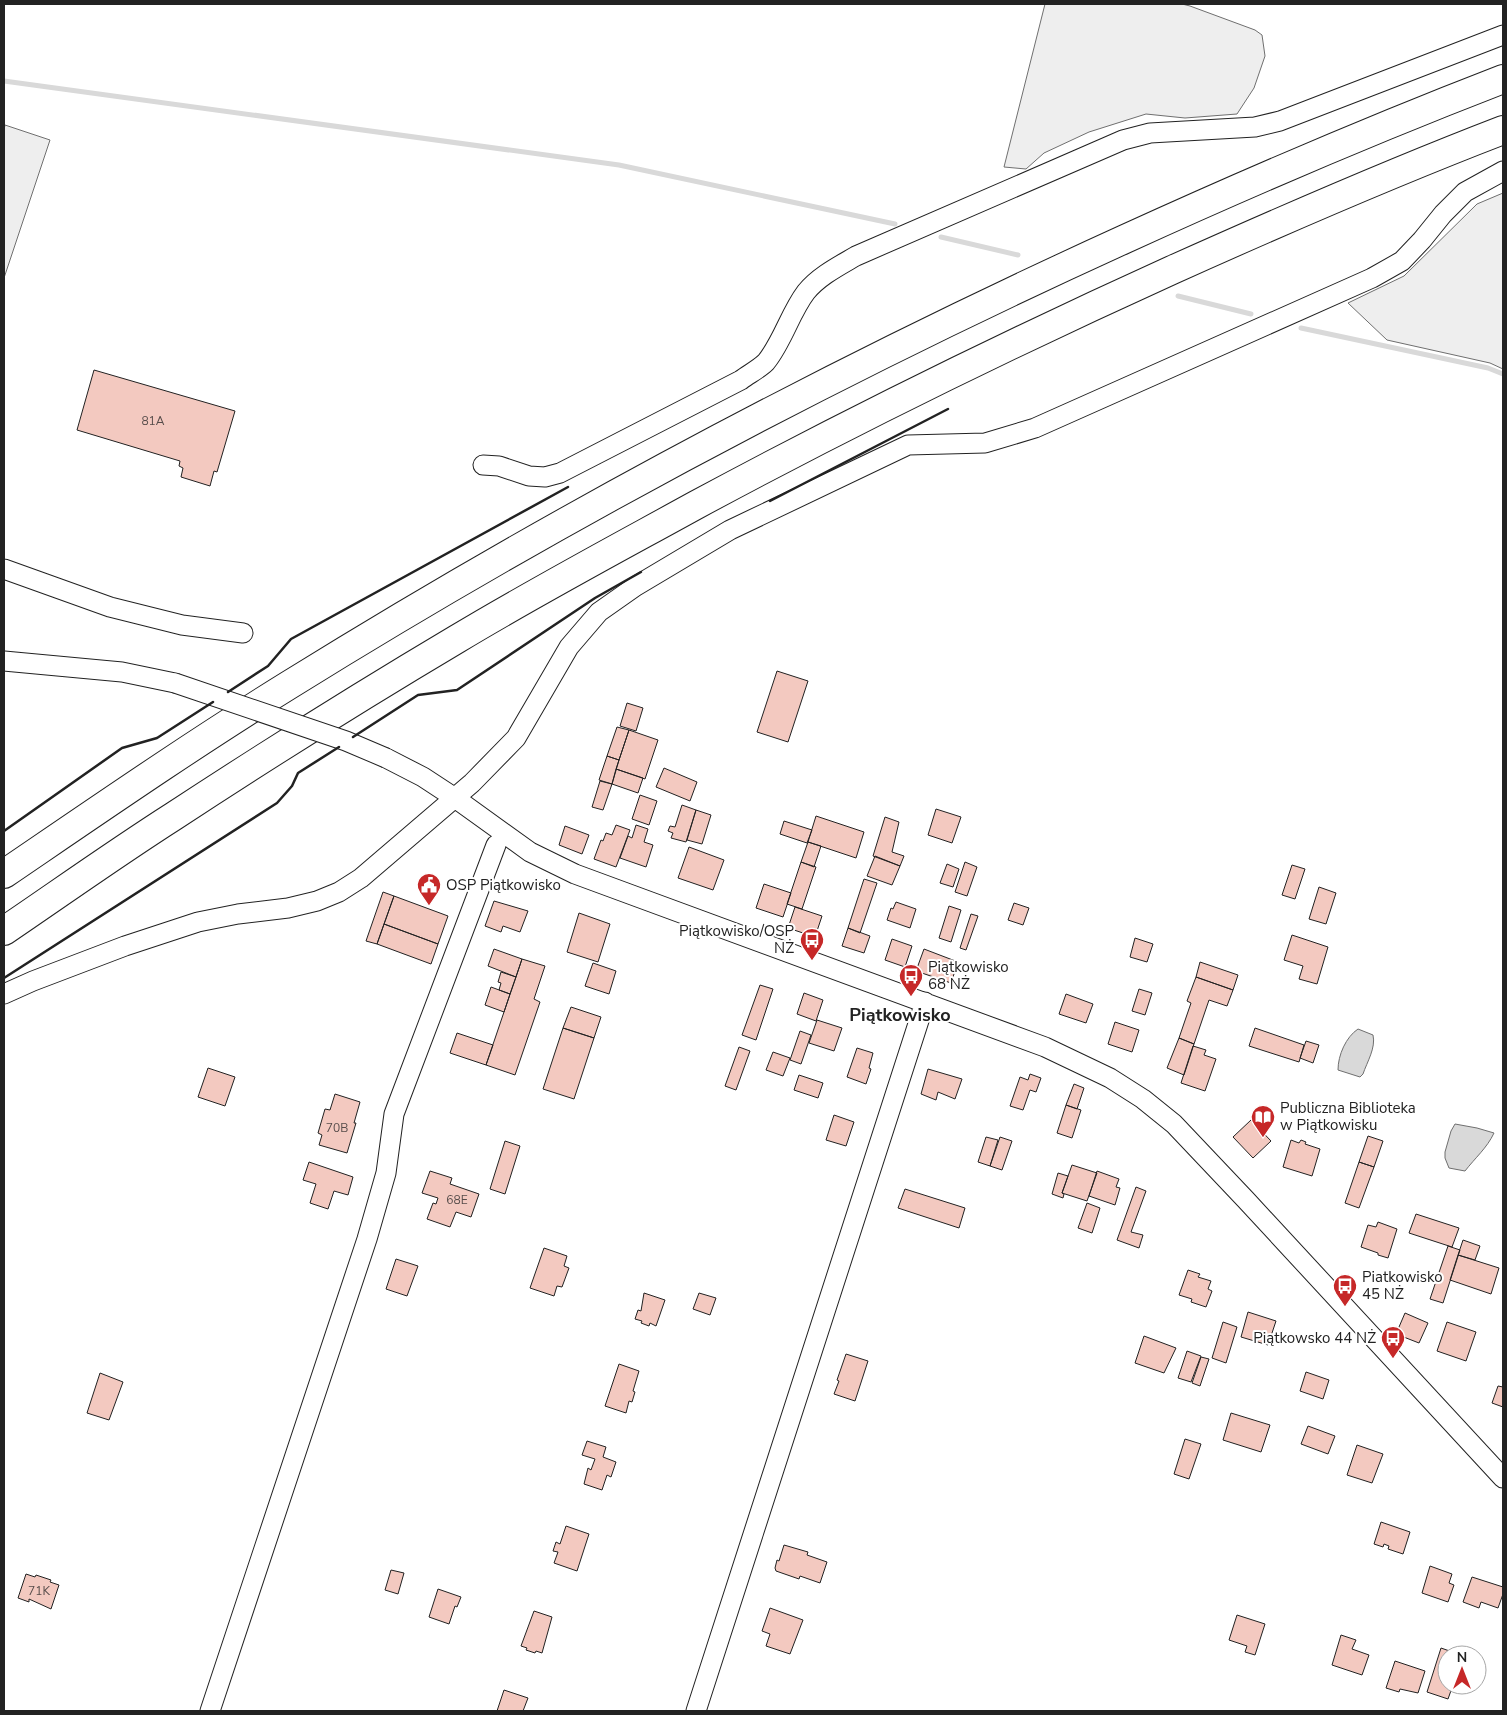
<svg xmlns="http://www.w3.org/2000/svg" width="1507" height="1715" font-family="'Nunito Sans',sans-serif">
<style>
.green{fill:#eee;stroke:#6f6f6f}
.water{fill:#d9d9d9;stroke:#6f6f6f}
.lines{fill:none;stroke-linecap:round;stroke-linejoin:round}
.stream{stroke:#d9d9d9;stroke-width:5}
.building{fill:#f3c9c0;stroke:#222}
.minor-casing{stroke:#222;stroke-width:21}
.highway-casing{stroke:#222;stroke-width:30}
.minor{stroke:#fff;stroke-width:19}
.highway{stroke:#fff;stroke-width:28}
.minor-bridge-casing{stroke:#222;stroke-width:21;stroke-linecap:butt}
.minor-bridge{stroke:#fff;stroke-width:19}
.wall{stroke:#222;stroke-width:2.5}
.labels{text-anchor:middle;dominant-baseline:central;stroke-width:4;stroke-linejoin:round;paint-order:stroke}
.number-label{font-size:12px;fill:#564c4a}
.poi-label{font-size:15px;fill:#222;stroke:#fff;text-anchor:start}
.quarter-label{font-size:18px;font-weight:bold;fill:#222;stroke:#fff}
</style>
<rect width="100%" height="100%" fill="#fff"/>
<path class="green" d="M1045 4H1182L1190 6 1255 30 1262 35 1265 56 1254 88 1237 114 1185 118 1146 114 1089 132 1044 153 1026 169 1004 167Z
M5 125 50 140 4 278V130Z
M1503 193V369L1490 363 1387 340 1348 303 1404 276 1477 204Z"/>
<path class="water" d="M1358 1029 1373 1035C1376 1048 1367 1062 1363 1074L1360 1077 1338 1070C1338 1055 1346 1037 1358 1029Z
M1455 1124 1477 1128 1494 1133C1487 1148 1475 1158 1465 1171L1449 1168 1445 1158V1152L1451 1131Z"/>
<g class="lines">
<path class="stream" d="M4 81 619 165 895 224
M941 237 1018 255
M1178 296 1251 314
M1301 328 1488 368 1503 374"/>
</g>
<path class="building" d="M94 370 235 411 217 472 214 471 210 486 181 477 183 468 179 466 180 461 77 430Z
M777 671 808 681 788 742 757 732Z
M627 703 643 708 636 731 620 726Z
M617 727 629 730 619 760 607 756Z
M629 730 658 740 645 779 616 769Z
M607 756 619 760 612 784 599 780Z
M664 768 697 782 690 801 656 787Z
M616 769 643 778 638 793 612 784Z
M600 781 612 784 603 810 592 807Z
M640 795 657 801 649 825 632 819Z
M682 805 696 810 686 842 671 838 673 833 668 831 670 826 675 827Z
M936 809 961 817 952 843 928 835Z
M696 810 711 815 702 844 687 840Z
M816 816 864 832 856 858 808 842Z
M885 817 899 822 892 852 904 856 900 866 873 856Z
M784 821 812 830 807 843 780 834Z
M616 825 630 830 616 867 594 859 601 840 603 841 606 833 612 835Z
M636 825 648 829 644 842 653 845 646 867 620 858 628 836 632 838Z
M565 826 589 835 582 854 559 845Z
M808 842 821 846 814 867 801 862Z
M689 847 724 860 713 890 678 878Z
M875 856 900 866 892 885 867 876Z
M801 862 816 867 802 909 787 904Z
M965 862 977 867 967 896 955 892Z
M947 864 959 869 953 887 940 883Z
M1292 865 1305 869 1295 899 1282 895Z
M864 879 877 883 860 933 848 928Z
M764 884 791 893 783 917 756 908Z
M1319 887 1336 893 1326 924 1309 919Z
M383 892 394 896 377 944 366 941Z
M394 896 448 916 438 944 384 924Z
M494 901 528 911 520 932 503 926 501 932 485 926Z
M896 902 916 909 910 928 887 920 891 908 893 909Z
M1014 903 1029 908 1023 925 1008 920Z
M949 906 961 910 951 942 939 938Z
M795 907 822 916 815 937 788 928Z
M579 913 610 924 598 962 567 952Z
M971 914 978 916 966 950 960 948Z
M384 924 438 944 431 964 377 944Z
M848 928 870 936 864 953 842 946Z
M1292 935 1328 947 1317 984 1299 979 1303 966 1284 960Z
M1135 938 1153 944 1147 962 1130 957Z
M892 939 912 946 905 967 885 960Z
M494 949 522 959 516 977 488 966Z
M924 949 958 962 951 983 916 971Z
M522 959 545 966 534 999 540 1002 515 1075 486 1065Z
M1200 962 1238 975 1233 990 1196 977Z
M593 963 616 971 609 994 585 986Z
M501 972 516 977 510 994 499 990 501 983 498 982Z
M1196 977 1233 990 1227 1006 1209 1000 1194 1044 1179 1038 1191 1003 1187 1001Z
M760 985 773 989 756 1040 742 1035Z
M491 987 510 994 504 1012 485 1005Z
M1139 989 1152 993 1145 1015 1132 1011Z
M804 993 823 1000 816 1021 797 1014Z
M1066 994 1093 1004 1086 1023 1059 1014Z
M571 1007 601 1017 594 1038 563 1028Z
M817 1020 842 1028 834 1051 809 1043Z
M1115 1022 1139 1030 1132 1052 1108 1044Z
M563 1028 594 1038 574 1099 543 1089Z
M1255 1028 1304 1045 1299 1062 1249 1046Z
M800 1031 811 1035 801 1064 790 1060Z
M457 1033 493 1045 486 1065 450 1053Z
M1179 1038 1194 1044 1184 1075 1167 1068Z
M1306 1041 1319 1045 1313 1063 1300 1058Z
M1193 1046 1206 1050 1204 1055 1216 1059 1205 1091 1181 1083Z
M739 1047 750 1051 736 1090 725 1086Z
M857 1048 873 1053 869 1068 871 1069 866 1084 847 1077Z
M773 1052 790 1058 783 1076 766 1070Z
M208 1068 235 1077 225 1106 198 1097Z
M928 1069 962 1079 955 1099 938 1092 936 1100 921 1094Z
M1030 1074 1041 1078 1036 1092 1030 1090 1023 1110 1010 1106 1020 1077 1028 1080Z
M799 1075 823 1083 818 1098 794 1090Z
M1074 1084 1084 1088 1077 1109 1066 1105Z
M335 1094 360 1102 354 1123H356L347 1153 319 1145 322 1135 318 1133 325 1109 330 1110Z
M1066 1105 1081 1110 1072 1138 1057 1133Z
M834 1115 854 1122 846 1146 826 1140Z
M1251 1120 1271 1141 1253 1158 1233 1137Z
M1368 1136 1383 1141 1374 1167 1359 1162Z
M986 1137 998 1140 990 1166 978 1162Z
M1000 1137 1012 1141 1002 1170 990 1166Z
M1291 1140 1299 1143 1301 1140 1306 1142 1305 1144 1320 1149 1312 1176 1283 1167Z
M505 1141 520 1146 505 1194 490 1189Z
M309 1162 353 1177 348 1195 334 1191 328 1209 310 1203 316 1184 303 1180Z
M1359 1162 1374 1167 1359 1208 1345 1203Z
M1072 1165 1097 1173 1087 1201 1062 1193Z
M430 1171 452 1178 450 1184 479 1194 471 1217 456 1212 450 1227 427 1219 433 1203 436 1204 438 1198 422 1193Z
M1097 1171 1119 1179 1116 1187 1120 1188 1115 1205 1089 1196Z
M1058 1173 1068 1176 1062 1193 1064 1194 1063 1198 1052 1194Z
M1136 1187 1146 1191 1131 1232 1143 1235 1139 1248 1117 1240Z
M905 1189 965 1208 959 1228 898 1208Z
M1087 1203 1100 1208 1092 1233 1078 1228Z
M1416 1214 1459 1228 1452 1247 1409 1233Z
M1378 1222 1397 1229 1388 1258 1378 1255V1253L1361 1247 1368 1225 1376 1227Z
M1463 1240 1480 1246 1475 1260 1458 1255Z
M1448 1246 1460 1250 1443 1303 1430 1299Z
M544 1248 567 1256 564 1266 569 1268 562 1287 557 1286 554 1296 530 1288Z
M1458 1255 1499 1268 1491 1294 1450 1280Z
M396 1259 418 1266 407 1296 386 1289Z
M1188 1270 1200 1274 1198 1277 1211 1281 1208 1289 1212 1291 1206 1307 1191 1302 1192 1299 1179 1295Z
M644 1293 665 1300 656 1326 650 1323 649 1326 641 1323 642 1321 635 1319 638 1310 641 1311Z
M699 1293 716 1298 710 1315 693 1309Z
M1248 1312 1276 1321 1268 1345 1241 1337Z
M1405 1313 1428 1323 1419 1343 1396 1334Z
M1223 1322 1237 1327 1226 1363 1212 1358Z
M1447 1322 1476 1332 1466 1361 1437 1351Z
M1144 1336 1176 1348 1164 1373 1135 1363Z
M1187 1351 1201 1356 1191 1382 1178 1378Z
M846 1354 868 1361 855 1401 834 1394 839 1381 837 1380Z
M1201 1357 1209 1359 1200 1386 1192 1383Z
M619 1364 639 1371 633 1391 635 1392 632 1402 629 1401 626 1413 605 1406Z
M1306 1372 1329 1380 1323 1399 1300 1391Z
M100 1373 123 1382 109 1420 87 1413Z
M1498 1386 1503 1387V1407L1492 1403Z
M1231 1413 1270 1425 1261 1452 1223 1440Z
M1308 1426 1335 1436 1328 1454 1301 1444Z
M1185 1439 1201 1444 1189 1479 1174 1474Z
M587 1441 606 1447 603 1457 616 1462 611 1477 607 1475 602 1490 584 1484 588 1468 591 1470 595 1459 582 1455Z
M1357 1445 1383 1454 1372 1483 1347 1475Z
M1381 1522 1410 1532 1403 1554 1388 1549 1389 1546 1384 1544 1383 1547 1374 1544Z
M566 1526 589 1534 577 1571 554 1563 558 1552 553 1551 556 1542 560 1544Z
M784 1545 808 1552 807 1555 827 1562 820 1583 800 1576 799 1579 776 1571 775 1568 777 1560 779 1561Z
M1430 1566 1452 1574 1449 1583 1454 1585 1448 1602 1422 1593Z
M391 1570 404 1573 398 1594 385 1590Z
M26 1574 35 1577 36 1575 51 1580 50 1582 59 1585 51 1609 29 1599V1602L18 1598Z
M1472 1577 1503 1587V1594L1498 1608 1481 1602 1479 1608 1463 1602Z
M438 1589 461 1597 457 1607 455 1606 449 1624 429 1617Z
M770 1608 803 1620 790 1654 766 1646 770 1634 762 1631Z
M534 1611 552 1617 542 1653 536 1651 535 1653 526 1650 527 1648 521 1646Z
M1237 1615 1265 1624 1255 1655 1245 1652 1247 1646 1229 1640Z
M1341 1635 1356 1640 1352 1649 1369 1655 1362 1675 1332 1665Z
M1441 1648 1461 1655H1447V1685H1453L1448 1699 1427 1692Z
M1395 1661 1425 1671 1418 1693 1400 1689 1399 1692 1386 1688Z
M504 1690 528 1698 523 1711H497Z"/>
<g class="lines">
<g class="minor-casing">
<path id="minor" d="M483 465 499 466 529 476 545 477 560 473 741 380C749 374 759 369 766 362 783 341 790 313 806 292 819 276 839 266 856 256L1123 140 1150 133 1255 127 1280 121 1503 35
M4 569 110 607 182 625 243 633
M4 661 122 672 175 683
M386 758 423 777 455 798 530 852 575 874 1045 1047 1110 1078 1143 1099 1174 1124 1246 1200 1503 1478
M4 994 33 981 125 946 198 922 238 914 288 908 317 901 339 892 361 878 472 783 516 738 569 647 599 612 636 586 730 530 908 445 985 443 1035 428 1372 278 1402 261 1422 240 1443 214 1465 192 1503 171
M210 1711 367 1239 386 1173 394 1114 496 845
M696 1711 925 1002"/>
</g>
<g class="highway-casing">
<path id="highway" d="M4 874C98 810 192 745 289 685 558 518 837 370 1125 239 1250 182 1376 128 1503 79
M4 931C60 893 116 853 174 816 267 755 361 696 457 639 535 592 616 549 696 505 852 421 1011 343 1172 270 1281 221 1391 173 1503 130"/>
</g>
<use href="#minor" class="minor"/>
<use href="#highway" class="highway"/>
<g class="minor-bridge-casing">
<path id="minor-bridge" d="M175 683 346 741 386 758"/>
</g>
<use href="#minor-bridge" class="minor-bridge"/>
<path class="wall" d="M770 501 948 409
M228 692 268 666 291 639 568 487
M353 737 418 695 457 690 595 598 641 572
M4 831 122 748 157 738 213 702
M4 978 277 803 292 786 298 773 339 747"/>
</g>
<defs>
<g id="civic-pin" transform="scale(1.25)"><path d="M0 17L-7.5 6A9.5 9.5 0 1 1 7.5 6Z" fill="#c62828" stroke="#fff"/><path d="M-.6-6.5H3V-4.5H.6V-3L4-1V1h2V6H-6V1h2V-1L-.6-3ZM-1.2 2.5V6h2.4V2.5Z" fill="#fff"/></g>
<g id="bus-pin" transform="scale(1.25)"><path d="M0 17L-7.5 6A9.5 9.5 0 1 1 7.5 6Z" fill="#c62828" stroke="#fff"/><path d="M-5-6H5V4H4V6H2V4H-2V6H-4V4H-5ZM-3.5-4V0h7V-4ZM-3.5 1.2v1.5H-2V1.2ZM2 1.2v1.5H3.5V1.2Z" fill="#fff"/></g>
<g id="library-pin" transform="scale(1.25)"><path d="M0 17L-7.5 6A9.5 9.5 0 1 1 7.5 6Z" fill="#c62828" stroke="#fff"/><path d="M-6-4Q-3-5.5-.7-3.5V5Q-3 3-6 4ZM6-4Q3-5.5 .7-3.5V5Q3 3 6 4Z" fill="#fff"/></g>
</defs>
<g fill-rule="evenodd">
<use href="#civic-pin" x="429" y="885"/>
<use href="#bus-pin" x="812" y="940"/>
<use href="#bus-pin" x="911" y="976"/>
<use href="#library-pin" x="1263" y="1117"/>
<use href="#bus-pin" x="1345" y="1286"/>
<use href="#bus-pin" x="1393" y="1338"/>
</g>
<g class="labels">
<g class="number-label">
<text x="153" y="421">81A</text>
<text x="337" y="1128">70B</text>
<text x="457" y="1200">68E</text>
<text x="39" y="1591">71K</text>
</g>
<g class="poi-label">
<text x="446" y="885">OSP Piątkowisko</text>
<text x="794" y="931" text-anchor="end">Piątkowisko/OSP<tspan x="794" dy="17">NŻ</tspan></text>
<text x="928" y="967">Piątkowisko<tspan x="928" dy="17">68 NŻ</tspan></text>
<text x="1280" y="1108">Publiczna Biblioteka<tspan x="1280" dy="17">w Piątkowisku</tspan></text>
<text x="1362" y="1277">Piatkowisko<tspan x="1362" dy="17">45 NŻ</tspan></text>
<text x="1376" y="1338" text-anchor="end">Piątkowsko 44 NŻ</text>
</g>
<g class="quarter-label">
<text x="900" y="1015">Piątkowisko</text>
</g>
</g>
<rect width="1507" height="1715" fill="none" stroke="#222222" stroke-width="10"/>
<g transform="translate(1462 1670)"><circle r="24" fill="#ffffff" stroke="#a7a7a7"/>
<path d="M0-4L9 19L0 12L-9 19Z" fill="#c62828"/>
<text y="-8" font-size="14" font-weight="bold" text-anchor="middle" fill="#222222">N</text>
</g>
</svg>
